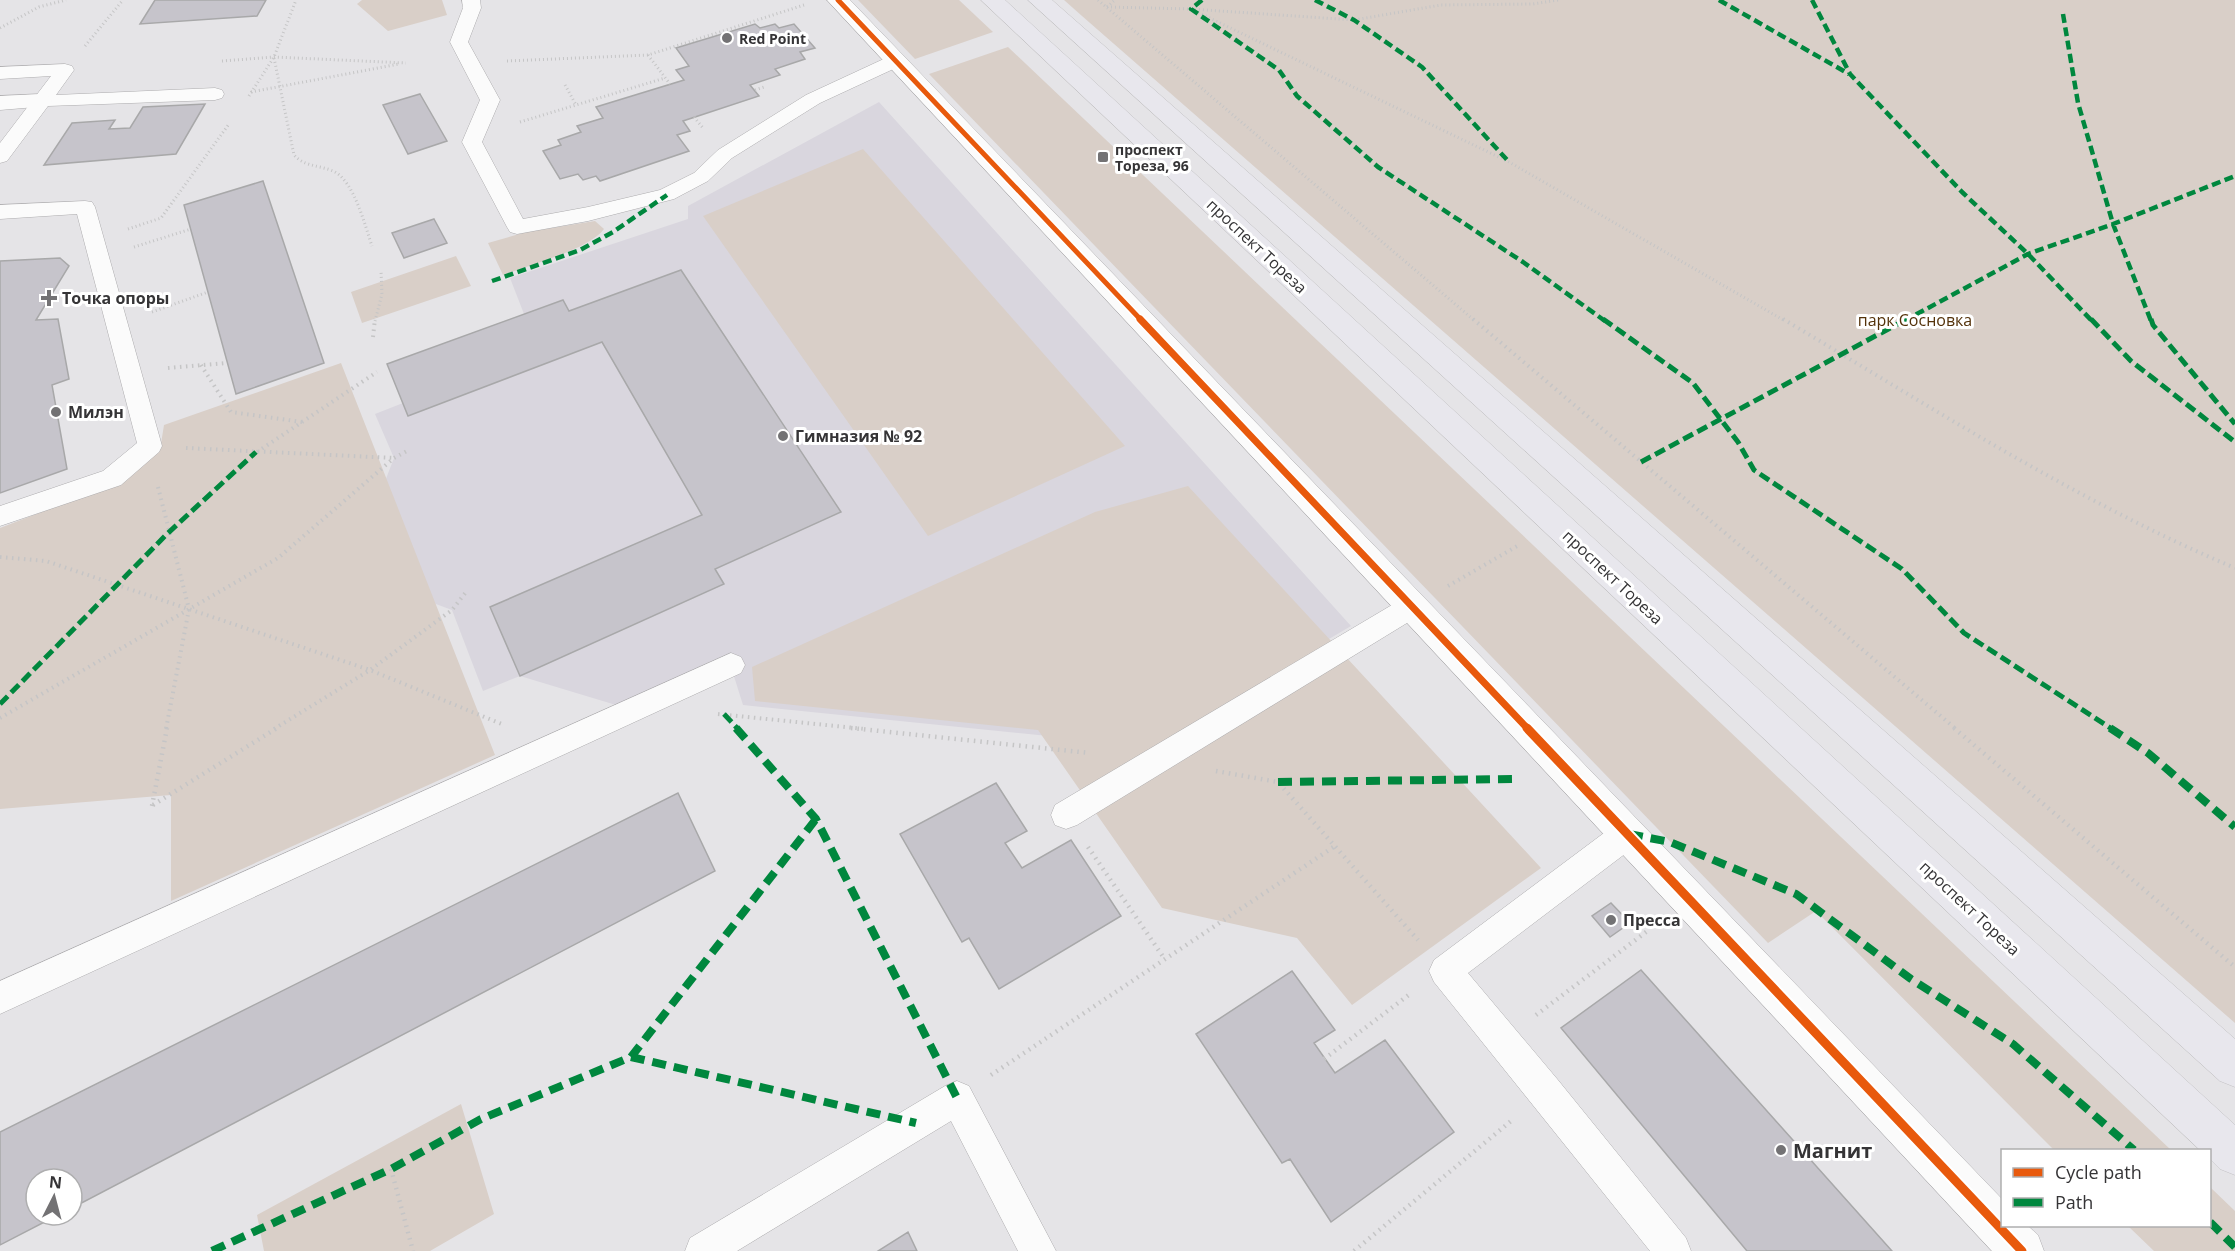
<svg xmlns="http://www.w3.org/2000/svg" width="2235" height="1251" font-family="'Open Sans',sans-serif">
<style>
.built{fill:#d9d6de}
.green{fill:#d9cfc8}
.building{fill:#c6c4cb;stroke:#a8a8a9;stroke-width:1.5}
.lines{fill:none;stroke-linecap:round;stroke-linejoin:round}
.lane-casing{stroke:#adacae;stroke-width:1}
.street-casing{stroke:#adacae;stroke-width:1}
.primary-casing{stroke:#c2c1c3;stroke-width:1}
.path-far2{stroke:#c5c5c6;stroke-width:3;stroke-dasharray:1 3;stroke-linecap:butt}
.path-far1{stroke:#c5c5c6;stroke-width:4;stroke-dasharray:1.5 4.5;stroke-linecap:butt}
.path{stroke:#c5c5c6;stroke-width:4.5;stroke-dasharray:1.5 5;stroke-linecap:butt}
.lane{fill:#fbfbfb;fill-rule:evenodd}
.street{fill:#fbfbfb;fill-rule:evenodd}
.primary{fill:#e8e7ed;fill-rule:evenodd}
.quiet-far2{stroke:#00873e;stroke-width:4.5;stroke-dasharray:9 4.5;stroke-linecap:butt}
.quiet-far1{stroke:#00873e;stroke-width:5;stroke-dasharray:11 5;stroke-linecap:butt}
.quiet{stroke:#00873e;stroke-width:8;stroke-dasharray:14 8;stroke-linecap:butt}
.cycleway-far2-casing{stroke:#fff;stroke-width:8}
.cycleway-far1-casing{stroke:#fff;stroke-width:10}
.cycleway-casing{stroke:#fff;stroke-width:13}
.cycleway-far2{stroke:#e8590c;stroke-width:5}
.cycleway-far1{stroke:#e8590c;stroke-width:7}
.cycleway{stroke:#e8590c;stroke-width:9}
.poi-dot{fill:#737274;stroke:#fff;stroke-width:2}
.labels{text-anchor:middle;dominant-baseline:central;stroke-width:6;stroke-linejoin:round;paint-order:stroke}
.far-poi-label{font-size:14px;font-weight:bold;fill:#353436;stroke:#fff;text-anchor:start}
.street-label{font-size:16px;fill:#353436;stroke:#fff}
.poi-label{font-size:16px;font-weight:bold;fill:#353436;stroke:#fff;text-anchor:start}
.park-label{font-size:16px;fill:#54320a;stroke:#fff}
.near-poi-label{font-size:20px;font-weight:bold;fill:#353436;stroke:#fff;text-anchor:start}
</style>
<rect width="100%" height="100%" fill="#e5e4e7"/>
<path class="built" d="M879 102 1351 626 1147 746 743 705 727 654 616 705 520 676 483 691 452 610 374 581 362 541 394 458 375 414 403 403 387 364 524 314 510 278 688 219V206Z"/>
<path class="green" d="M362 0H442L447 15 388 31 357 4Z
M858 0H959L993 32 915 59Z
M1064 0H2235V1023L1082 16Z
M1008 47 2171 1150H2054L1816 911 1768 943 929 74Z
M863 149 1125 446 928 536 703 216Z
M595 221 604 229C590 249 527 266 503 275L488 243 526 232Z
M456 256 471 286 362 323 351 292Z
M341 363 495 755 171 901V795L0 809V528L122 481 160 450 164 425Z
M1188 486 1541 868 1352 1005 1297 938 1162 908 1038 730 755 701 752 667 1095 512Z
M461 1104 494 1214 430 1251H264L257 1215Z
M2210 1187 2235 1211V1251H2154L2128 1226H2210Z"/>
<path class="building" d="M155 0H266L257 16 140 24Z
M755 24 760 28 775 24 779 28 794 24 815 48 800 52 805 59 775 69 780 75 750 85 759 96 683 121 690 131 677 135 689 151 600 181 596 176 583 180 578 174 560 179 543 151 561 145 558 140 581 132 577 126 603 118 596 107 684 80 676 70 689 66 676 48Z
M420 94 447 141 408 154 383 105Z
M205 104 176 154 44 165 72 123 115 120 109 129 130 128 143 107Z
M263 181 324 363 236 394 184 205Z
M434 219 447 243 404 258 392 233Z
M60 258 69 266 36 320 58 319 69 379 52 385 67 469 0 493V261Z
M681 270 841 512 715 569 724 584 520 676 490 607 702 515 602 342 408 416 387 364 563 300 569 311Z
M996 783 1027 831 1005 843 1022 868 1071 840 1121 916 999 989 969 938 962 942 900 834Z
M678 793 715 871 72 1208V1179H36V1215H58L0 1245V1132Z
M1611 903 1630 923 1610 937 1592 916Z
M1641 970 1892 1251H1747L1561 1028Z
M1292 971 1335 1030 1314 1043 1335 1073 1385 1040 1454 1132 1331 1222 1290 1159 1282 1163 1196 1034Z
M908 1232 917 1251H878Z"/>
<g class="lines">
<g class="lane-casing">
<path id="lane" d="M462 0H480L481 8 468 42 500 100 482 142 523 219 588 207 660 190 694 173 718 150 806 95 888 57H902L904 61 902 65 820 103 732 158 708 181 674 199 588 221 517 234 510 232 507 227 462 142 480 100 450 42 463 8Z
M65 64 72 66 74 70 56 95 215 88 222 90 224 94 222 98 215 100 48 106 7 161 0 163V143L51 76 0 79V67Z
M85 201 92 202 95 207 162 446 159 452 121 485 0 526V506L103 471 137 443 77 214 0 219V205Z
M1411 596 1420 599 1424 607 1420 615 1077 825 1066 829 1055 825 1051 815 1055 805 1402 599Z
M731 653 741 657 745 665 741 673 0 1014V981Z
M1627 820 1638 824 1642 834 1638 844 1468 973 1558 1080 1686 1238 1691 1251H1650L1434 982 1429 971 1434 960 1616 824Z
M957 1081 969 1086 1056 1251H1018L951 1121 737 1251H685L690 1238 945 1086Z"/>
</g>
<g class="street-casing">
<path id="street" d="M827 0H850L2002 1199V1226H2028L2038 1235 2044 1251H1992Z
M40 94 48 96 52 101 48 106 0 110V96Z"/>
</g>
<g class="primary-casing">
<path id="primary" d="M981 0H1005L2235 1125V1175L2220 1169 2210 1159V1150H2200Z
M1028 0H1052L2235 1039V1087L2220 1081Z"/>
</g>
<path class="path-far2" d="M1098 0 1475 321
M1107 7 1191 9 1354 20 1441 5 1533 4 1558 0
M1107 7 1115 0
M1191 9 1509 162 1785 321
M0 28 39 7 66 0
M85 46 123 0
M648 55 670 84
M274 58 294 155C305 167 319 165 333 171 354 180 365 226 372 246
M222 61 274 57 406 63
M507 61 648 55 804 5
M565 85 576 105
M755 90 764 87
M251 92 399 64
M249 96 274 57 296 0
M694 117 703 128
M520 122 665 78
M128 229 161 218 229 124
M134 247 191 229
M152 312 208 292
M375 321 382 294 381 271"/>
<path class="path-far1" d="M1473 319 1956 729
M1783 319C1931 407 2076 501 2235 568
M373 337 375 319
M201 365 231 412 302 422
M168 368 227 363
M186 448 394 458
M257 452 377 372
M158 487 189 609 166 729
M0 557 46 561 370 670 504 725
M1448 586 1519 545
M718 714 865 729
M0 718 278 558 394 458 407 451
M274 729 370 670 452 610 466 592"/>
<path class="path" d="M851 728 1090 753
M1954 728 2235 967
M1216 771 1278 782 1418 940
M153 805 277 728
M152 806 167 728
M1088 847 1164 958
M1536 1015 1650 929
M1324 1059 1410 994
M991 1075 1335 846
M391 1169 413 1251
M1354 1251 1511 1121"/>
<use href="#lane" class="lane"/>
<use href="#street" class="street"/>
<use href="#primary" class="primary"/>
<path class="quiet-far2" d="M1202 0 1191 9 1279 70 1297 96 1378 167 1523 262 1605 321
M1315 0 1354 20 1422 67 1509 162
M1719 0 1849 74
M1812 0 1850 74 1962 192 2028 254 2092 321
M2063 14 2078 103 2113 224 2151 321
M492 281 580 250 613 232 667 195
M1904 321 2028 254 2113 224 2235 176"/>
<path class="quiet-far1" d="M1603 319 1693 383 1738 442 1754 470 1902 569 1964 633 2112 729
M2091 319 2131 361 2235 442
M2151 319 2153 325 2235 424
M1641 462 1907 319
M0 704 168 533 256 452
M724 714 738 729"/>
<path class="quiet" d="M736 728 816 819 957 1098
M2110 728 2148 753 2235 827
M1278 782 1513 779
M1629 834 1670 842 1796 894 1911 979 2013 1044 2134 1150
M631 1057 816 819
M2210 1222 2235 1247
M212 1251 391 1169 481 1119 631 1057 916 1123"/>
<g class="cycleway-far2-casing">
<path id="cycleway-far2" d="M838 0 1142 321"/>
</g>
<g class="cycleway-far1-casing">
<path id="cycleway-far1" d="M1140 319 1528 729"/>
</g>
<g class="cycleway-casing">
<path id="cycleway" d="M1527 728 2022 1251"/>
</g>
<use href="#cycleway-far2" class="cycleway-far2"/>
<use href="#cycleway-far1" class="cycleway-far1"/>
<use href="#cycleway" class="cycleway"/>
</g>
<g class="poi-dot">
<circle cx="727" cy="38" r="6"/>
<rect x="1097" y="151" width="12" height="12" rx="3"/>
<path d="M46 289h6v6h6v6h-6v6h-6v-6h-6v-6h6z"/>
<circle cx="56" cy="412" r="6"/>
<circle cx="783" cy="436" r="6"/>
<circle cx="1611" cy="920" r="6"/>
<circle cx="1781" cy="1150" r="6"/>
</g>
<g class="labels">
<g class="far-poi-label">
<text x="739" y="38">Red Point</text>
<text x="1115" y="149">проспект<tspan x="1115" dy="16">Тореза, 96</tspan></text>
</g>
<g class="street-label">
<text transform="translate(1257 246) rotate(43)">проспект Тореза</text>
<text transform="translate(1613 577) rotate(43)">проспект Тореза</text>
<text transform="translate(1970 908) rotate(43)">проспект Тореза</text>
</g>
<g class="poi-label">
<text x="62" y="298">Точка опоры</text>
<text x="68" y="412">Милэн</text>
<text x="795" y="436">Гимназия № 92</text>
<text x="1623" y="920">Пресса</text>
</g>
<g class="park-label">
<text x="1915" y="320">парк Сосновка</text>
</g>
<g class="near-poi-label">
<text x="1793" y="1150">Магнит</text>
</g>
</g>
<rect x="2001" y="1149" width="210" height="78" fill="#ffffff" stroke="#aeaeaf" stroke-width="1.5"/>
<rect x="2013" y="1168" width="30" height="9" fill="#e8590c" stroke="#aeaeaf" stroke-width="1.5"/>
<text x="2055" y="1179" font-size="18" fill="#353436">Cycle path</text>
<rect x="2013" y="1198" width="30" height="9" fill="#00873e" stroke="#aeaeaf" stroke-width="1.5"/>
<text x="2055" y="1209" font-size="18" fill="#353436">Path</text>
<g transform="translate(54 1197) rotate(6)"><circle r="28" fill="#ffffff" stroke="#aeaeaf" stroke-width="1.5"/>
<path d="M0-4.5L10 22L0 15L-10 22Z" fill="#737274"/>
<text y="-9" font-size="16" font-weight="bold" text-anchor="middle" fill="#353436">N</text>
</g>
</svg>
